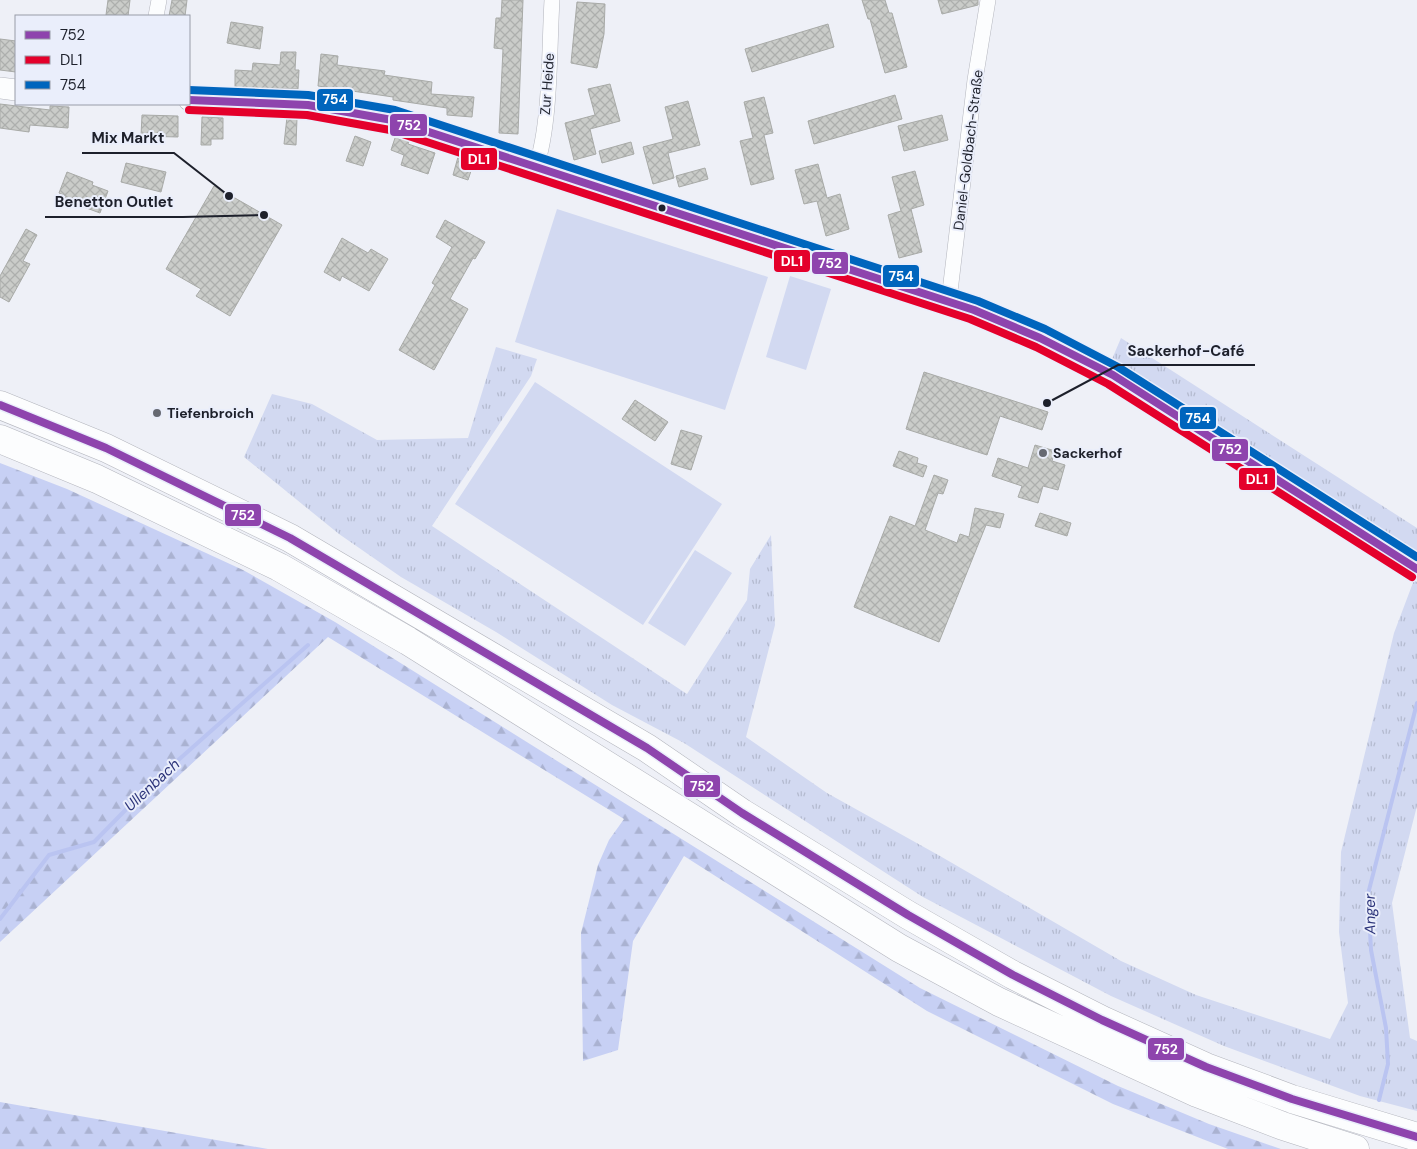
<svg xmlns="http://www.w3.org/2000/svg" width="1417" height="1149" font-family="'DM Sans',sans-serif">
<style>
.grass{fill:url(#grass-tufts)}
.forest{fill:url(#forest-firs)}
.pitch{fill:#d2d9f1}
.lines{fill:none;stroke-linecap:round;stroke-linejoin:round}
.stream{stroke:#bac4f1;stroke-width:4}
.building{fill:url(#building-cross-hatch);stroke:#a8aaa7}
.street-casing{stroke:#b3b5bd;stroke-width:16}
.secondary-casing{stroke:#b3b5bd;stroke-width:22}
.highway-casing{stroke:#b3b5bd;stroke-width:29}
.street{stroke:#fcfdfe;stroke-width:15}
.secondary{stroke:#fcfdfe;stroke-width:21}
.highway{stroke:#fcfdfe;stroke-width:28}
.bus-1-casing{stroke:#eaeefb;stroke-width:11}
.bus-2-casing{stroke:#eaeefb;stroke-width:11}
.bus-3-casing{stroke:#eaeefb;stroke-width:11}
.bus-1{stroke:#8e44ad;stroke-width:8}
.bus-2{stroke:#e4002b;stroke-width:8}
.bus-3{stroke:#0065bd;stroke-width:8}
.bus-dot{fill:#1d202b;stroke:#eaeefb;stroke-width:2}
.poi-dot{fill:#666972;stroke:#eaeefb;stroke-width:2}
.labels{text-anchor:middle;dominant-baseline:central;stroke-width:4;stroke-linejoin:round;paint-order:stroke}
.street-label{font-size:14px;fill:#1d202b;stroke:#eaeefb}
.poi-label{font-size:14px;font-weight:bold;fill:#1d202b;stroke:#eaeefb;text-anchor:start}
.water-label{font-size:15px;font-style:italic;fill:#2d357b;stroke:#eaeefb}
.leader{fill:none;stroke:#1d202b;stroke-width:2}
.callout-dot{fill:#1d202b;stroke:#eaeefb;stroke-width:2}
.callout-label{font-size:15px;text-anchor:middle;font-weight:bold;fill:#1d202b;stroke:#eaeefb;stroke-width:4;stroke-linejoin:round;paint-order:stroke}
.line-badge{stroke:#eaeefb;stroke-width:2}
.badge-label{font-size:14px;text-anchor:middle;font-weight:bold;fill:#fff}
</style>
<defs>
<pattern id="grass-tufts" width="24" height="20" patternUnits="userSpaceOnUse" patternTransform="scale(1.25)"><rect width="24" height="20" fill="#d2d9f1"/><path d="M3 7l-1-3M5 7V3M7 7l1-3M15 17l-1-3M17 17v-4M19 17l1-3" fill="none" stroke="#b4bacf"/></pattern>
<pattern id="forest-firs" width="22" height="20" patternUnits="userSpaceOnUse" patternTransform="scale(1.25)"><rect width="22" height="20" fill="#c7d0f4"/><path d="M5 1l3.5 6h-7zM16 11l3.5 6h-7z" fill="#aab2d1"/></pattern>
<pattern id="building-cross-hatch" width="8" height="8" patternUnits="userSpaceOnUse" patternTransform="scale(1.25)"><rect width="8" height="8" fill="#caccc9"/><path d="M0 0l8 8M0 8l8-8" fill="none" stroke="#adafad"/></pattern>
</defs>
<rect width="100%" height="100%" fill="#eef0f7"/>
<path class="grass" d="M1121 338 1417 528V553L1112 359Z
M496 347 537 359 531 376 432 526 687 694 747 600 750 569 771 535 775 625 746 737 827 793 940 856 1121 961 1196 995 1330 1039 1348 1003 1339 932 1341 852 1394 633 1414 580 1417 582V806L1392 903 1410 1038 1417 1041V1111L1360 1096 1224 1046 1111 996 923 897 684 743 612 705 496 632 401 577 339 534 244 457 272 394 312 404 377 440 468 438Z"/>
<path class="forest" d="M0 463 67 489 243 570 335 622 920 988 1118 1086 1209 1124 1281 1149H1228L1113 1104 927 1011 684 856 633 941 618 1050 583 1061 581 933 598 865 609 840 624 819 328 637 0 942Z
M0 1102 268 1149H0Z"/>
<path class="pitch" d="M557 209 768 277 725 410 515 342Z
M790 276 831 289 806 370 766 357Z
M535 382 722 504 643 625 455 504Z
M695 550 732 573 685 646 648 623Z"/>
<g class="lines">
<path class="stream" d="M0 919 49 855 94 842 149 786 308 645
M1379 1100 1388 1064 1386 1028 1371 950 1368 894 1417 703"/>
</g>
<path class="building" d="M108 0H130L128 16 106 15Z
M172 0H187L185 16H169Z
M502 0H523L518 134 499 133 503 49 494 48 496 18H501Z
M862 0H885L889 13H892L907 67 885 73 870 19H868Z
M938 0H978V5L942 14Z
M577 2 605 4 604 34 597 68 571 63Z
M231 22 263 27 260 49 227 43Z
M828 24 834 47 752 72 745 49Z
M0 39 16 41V72L0 70Z
M281 52H296L295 70H299L298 89 235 88V70L252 71 253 63 280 65Z
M321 54 338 56 337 65 385 71 384 75 432 82 431 94 474 97 472 117 447 115V108L393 100V97L318 86Z
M610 84 620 121 590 129 596 154 574 160 565 123 595 115 588 89Z
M895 95 902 119 814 144 808 121Z
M764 97 773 133 764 135 774 179 751 185 740 141 753 138 744 102Z
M688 101 700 145 668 153 674 178 653 184 643 147 673 139 665 107Z
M0 104 50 110V106L69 107 68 128 30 125 29 132 0 128Z
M142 115 178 116V137L141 136Z
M942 115 948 140 904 151 898 126Z
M202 117 223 118V139H211V145H201Z
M287 117 297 118 296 145 284 144Z
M396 135 409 140 408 144 435 153 428 174 401 165 404 155 391 150Z
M355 136 371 142 363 166 346 161Z
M631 142 634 154 602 163 599 151Z
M458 157 474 162 468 180 453 175Z
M126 163 166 172 161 192 121 182Z
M818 164 827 198 840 194 849 229 826 236 817 201 804 204 795 170Z
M705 168 708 179 679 187 676 176Z
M915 171 924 205 911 209 922 252 899 258 888 215 901 211 892 177Z
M67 172 93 182 92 185 108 191 100 213 65 200 66 196 59 193Z
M214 186 282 225 230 316 196 296 201 289 166 269Z
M445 220 485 242 475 259 473 258 450 299 468 309 434 370 399 350 435 285 432 283 452 247 436 237Z
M26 229 37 235 23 261 30 264 9 302 0 297V276Z
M342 238 368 253 371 249 388 259 369 291 342 276 340 281 324 272Z
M924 372 1048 412 1042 430 1000 416 987 455 906 429Z
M635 400 668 422 655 441 622 419Z
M681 430 702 436 691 470 671 464Z
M1035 445 1055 451 1052 461 1065 465 1058 490 1043 486 1038 503 1018 497 1022 486 992 476 998 458 1028 468Z
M899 451 918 458 917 463 927 466 923 477 893 466Z
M934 475 948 480 943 494 938 493 925 530 957 543 960 534 969 537 975 508 1004 514 1000 528 986 525 939 642 854 607 890 516 915 526Z
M1040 513 1071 523 1067 536 1035 526Z"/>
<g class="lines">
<g class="street-casing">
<path id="street" d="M156 16 159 0
M536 167C551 123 549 49 552 0
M949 300 975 80 988 0"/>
</g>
<g class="secondary-casing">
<path id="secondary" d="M0 88 16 90
M189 100 308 105 392 120 974 310 1040 338 1113 375 1417 569"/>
</g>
<g class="highway-casing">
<path id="highway" d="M0 405 106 448 290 538 647 748 742 813 908 915 1013 975 1102 1020 1206 1067 1292 1099 1417 1137
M0 439 97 479 279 567 408 641 899 948 999 1002 1197 1093 1283 1126 1355 1149"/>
</g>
<use href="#street" class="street"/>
<use href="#secondary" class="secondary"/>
<use href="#highway" class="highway"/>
<g class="bus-1-casing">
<path id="bus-1" d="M189 100 308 105 392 120 974 310 1040 338 1113 375 1417 569
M0 405 106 448 290 538 647 748 742 813 908 915 1013 975 1102 1020 1206 1067 1292 1099 1417 1137"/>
</g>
<g class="bus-2-casing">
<path id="bus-2" d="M189 110 307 115 390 130 970 319 1036 347 1108 384 1412 577"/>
</g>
<g class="bus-3-casing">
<path id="bus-3" d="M189 90 308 95 395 110 978 301 1045 329 1118 367 1417 557"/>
</g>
<use href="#bus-1" class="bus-1"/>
<use href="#bus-2" class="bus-2"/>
<use href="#bus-3" class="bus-3"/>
</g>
<circle class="bus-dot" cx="662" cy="208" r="4.5"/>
<g class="poi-dot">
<circle cx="157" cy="413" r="5"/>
<circle cx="1043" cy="453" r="5"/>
</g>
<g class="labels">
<g class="street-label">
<text transform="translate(547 84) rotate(-86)">Zur Heide</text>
<text transform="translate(968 150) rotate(-83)">Daniel-Goldbach-Straße</text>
</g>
<g class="poi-label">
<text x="167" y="413">Tiefenbroich</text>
<text x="1053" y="453">Sackerhof</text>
</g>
<g class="water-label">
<text transform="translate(152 785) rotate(-43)">Ullenbach</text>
<text transform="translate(1370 914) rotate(-91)">Anger</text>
</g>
</g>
<path class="leader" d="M229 196L174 153H82M264 215L183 217H45M1047 403L1118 365H1255"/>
<g class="callout-dot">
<circle cx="229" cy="196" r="5"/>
<circle cx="264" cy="215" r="5"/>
<circle cx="1047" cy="403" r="5"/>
</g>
<g class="callout-label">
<text x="128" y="143">Mix Markt</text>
<text x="114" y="207">Benetton Outlet</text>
<text x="1186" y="356">Sackerhof-Café</text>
</g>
<g class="line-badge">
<rect x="316" y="88" width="38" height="24" rx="5" fill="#0065bd"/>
<rect x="389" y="113" width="39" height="24" rx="5" fill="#8e44ad"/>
<rect x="460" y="147" width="38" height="24" rx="5" fill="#e4002b"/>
<rect x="773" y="249" width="38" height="24" rx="5" fill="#e4002b"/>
<rect x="811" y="251" width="38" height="24" rx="5" fill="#8e44ad"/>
<rect x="882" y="264" width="38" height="24" rx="5" fill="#0065bd"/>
<rect x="1179" y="406" width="38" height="24" rx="5" fill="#0065bd"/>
<rect x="1211" y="438" width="38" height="24" rx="5" fill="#8e44ad"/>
<rect x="1238" y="467" width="38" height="24" rx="5" fill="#e4002b"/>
<rect x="224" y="503" width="38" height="24" rx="5" fill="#8e44ad"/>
<rect x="683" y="774" width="38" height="24" rx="5" fill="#8e44ad"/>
<rect x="1147" y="1037" width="38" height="24" rx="5" fill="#8e44ad"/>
</g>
<g class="badge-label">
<text x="335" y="104">754</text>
<text x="409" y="130">752</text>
<text x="479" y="164">DL1</text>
<text x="792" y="266">DL1</text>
<text x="830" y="268">752</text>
<text x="901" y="281">754</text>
<text x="1198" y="423">754</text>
<text x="1230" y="454">752</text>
<text x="1257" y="484">DL1</text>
<text x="243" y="520">752</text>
<text x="702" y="791">752</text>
<text x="1166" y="1054">752</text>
</g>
<rect x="15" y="15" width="175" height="90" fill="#eaeefb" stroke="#989ca8"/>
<rect x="25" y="31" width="25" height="8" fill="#8e44ad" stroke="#989ca8"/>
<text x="60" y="40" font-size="15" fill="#1d202b">752</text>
<rect x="25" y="56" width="25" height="8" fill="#e4002b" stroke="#989ca8"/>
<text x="60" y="65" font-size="15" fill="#1d202b">DL1</text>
<rect x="25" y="81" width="25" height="8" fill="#0065bd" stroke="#989ca8"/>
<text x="60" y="90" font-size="15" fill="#1d202b">754</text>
</svg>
